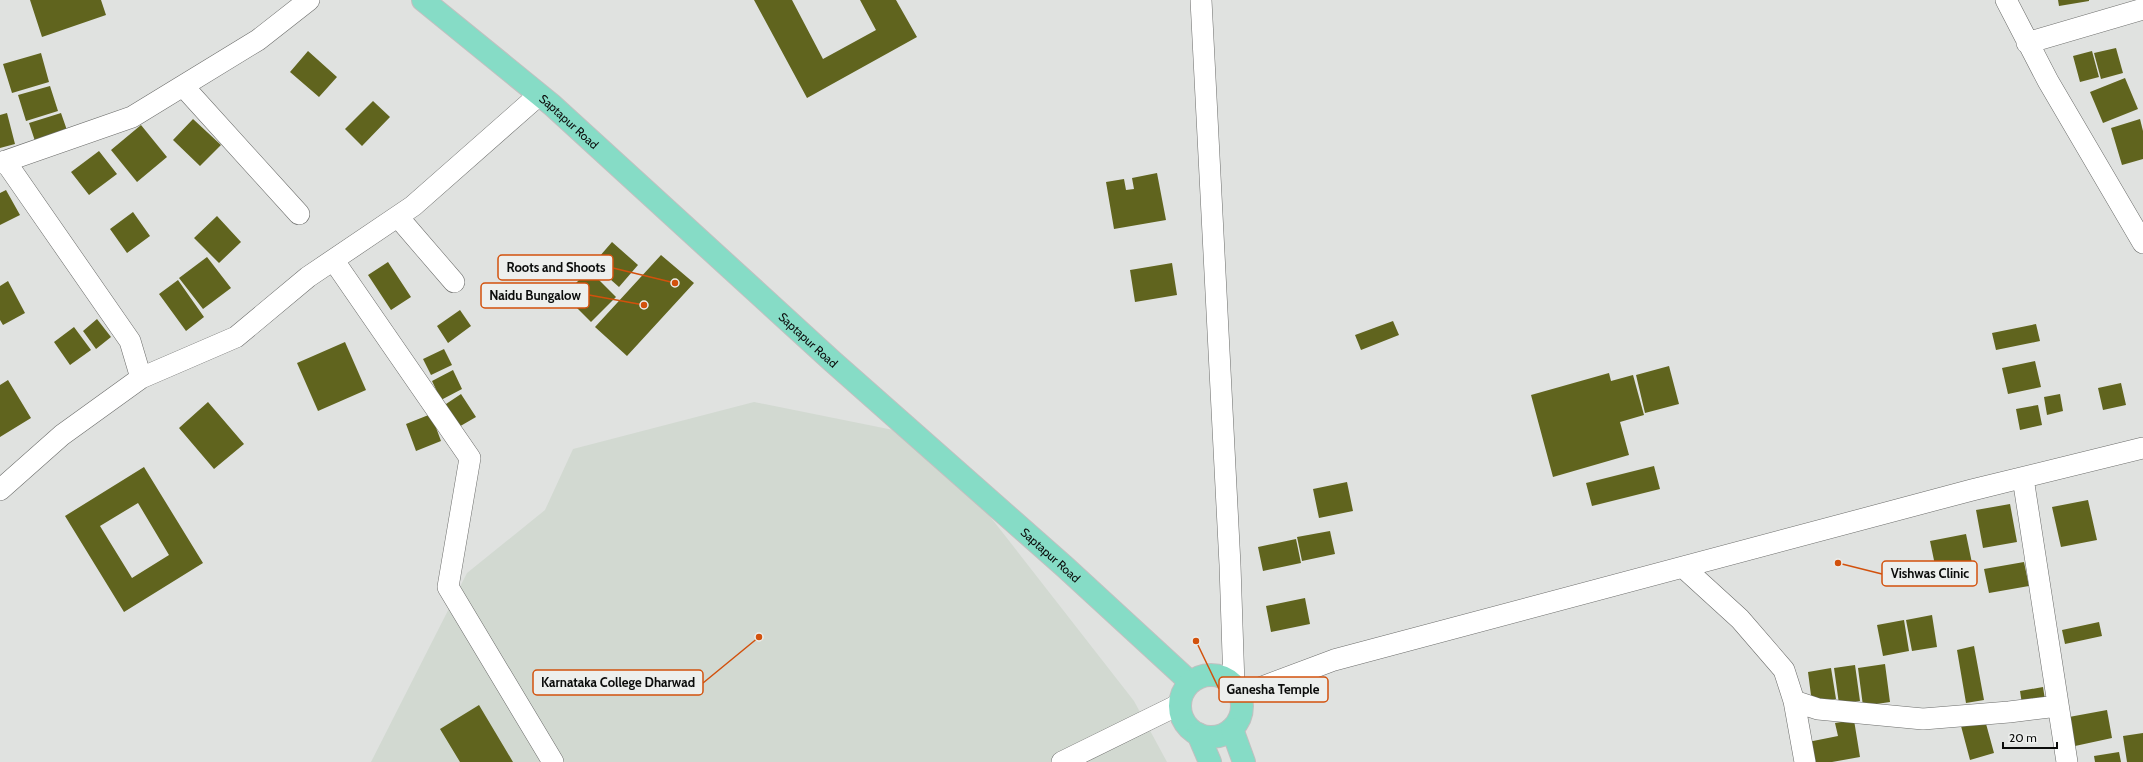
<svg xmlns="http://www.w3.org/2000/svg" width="2143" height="762" font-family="Cabin,sans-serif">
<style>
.built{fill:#d2d9d1}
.building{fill:#60641e;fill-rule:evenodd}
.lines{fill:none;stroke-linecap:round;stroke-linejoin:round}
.minor-casing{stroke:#6b6c6a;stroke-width:22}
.major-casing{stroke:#c0c0c0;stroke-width:24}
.minor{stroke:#fff;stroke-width:21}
.major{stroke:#86dcc6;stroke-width:22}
.labels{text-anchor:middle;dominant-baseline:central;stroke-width:3;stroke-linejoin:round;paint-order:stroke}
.street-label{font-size:12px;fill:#0b0c0b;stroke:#edefed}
.leader{fill:none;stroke:#d2510c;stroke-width:1.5}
.callout-dot{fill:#d2510c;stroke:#edefed;stroke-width:1.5}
.callout{fill:#edefed;stroke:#d2510c;stroke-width:1.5}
.callout-label{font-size:13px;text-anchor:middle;font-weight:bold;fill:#0b0c0b}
</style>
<rect width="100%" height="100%" fill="#e0e2e0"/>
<path class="built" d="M754 402 928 437 1134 701 1167 762H371L467 573 545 510 573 449Z"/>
<path class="building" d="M30 0H101L106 15 42 37Z
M754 0H792L823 59 876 30 860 0H896L917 37 807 98Z
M2058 0H2089V1L2059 6Z
M2116 48 2123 73 2101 79 2094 53Z
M308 51 337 77 319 97 290 72Z
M2092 51 2099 77 2080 82 2073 56Z
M41 53 49 82 12 93 3 64Z
M2125 78 2138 109 2103 123 2090 92Z
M50 86 58 111 26 121 18 95Z
M373 101 390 117 362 146 345 129Z
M7 113 15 144 0 148V115Z
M61 113 69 136 37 147 29 123Z
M193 119 221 145 200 166 173 140Z
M2140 119 2143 131V159L2122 165 2111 128Z
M141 125 167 157 137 182 111 150Z
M99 151 117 174 89 195 71 172Z
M1157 173 1166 220 1114 229 1106 182 1124 179 1126 190 1134 189 1132 178Z
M6 190 20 215 0 225V193Z
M133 212 150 236 127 253 110 229Z
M217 216 241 242 219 263 194 238Z
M612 242 638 265 619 287 593 264Z
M661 255 694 283 627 356 595 327Z
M207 257 231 288 203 309 179 278Z
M388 262 411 297 391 310 368 275Z
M1172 263 1177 295 1135 302 1130 270Z
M589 270 616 297 591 322 564 295Z
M178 280 204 317 186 331 159 294Z
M8 281 25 313 3 325 0 320V286Z
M460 310 471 326 448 343 437 326Z
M97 319 111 337 96 349 83 331Z
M1393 321 1399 335 1361 350 1355 335Z
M2036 324 2040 341 1996 350 1992 333Z
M74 327 91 350 70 365 54 342Z
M345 342 366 390 318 411 297 363Z
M444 349 452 365 431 375 423 359Z
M2035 361 2041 387 2008 394 2002 368Z
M1669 366 1679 404 1645 413 1636 375Z
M453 370 462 389 441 400 432 381Z
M1609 373 1611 381 1633 375 1644 415 1620 422 1629 455 1553 477 1531 395Z
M8 380 31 418 0 437V385Z
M2121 383 2126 405 2103 410 2098 388Z
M461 394 476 417 457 428 443 406Z
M2060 394 2063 411 2047 415 2044 397Z
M208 402 244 444 214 469 179 428Z
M2038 405 2042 425 2020 430 2016 409Z
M431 414 441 441 416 451 406 424Z
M1654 466 1660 489 1592 506 1586 483Z
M144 467 203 563 124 612 65 516ZM138 503 169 555 132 578 100 526Z
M1347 482 1353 511 1319 518 1313 489Z
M2088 500 2097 540 2061 547 2052 507Z
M2010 504 2017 542 1983 548 1976 510Z
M1330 531 1335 554 1302 561 1297 537Z
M1966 534 1972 563 1936 570 1930 541Z
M1296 539 1301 563 1263 571 1258 547Z
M2024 562 2029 586 1989 593 1984 569Z
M1305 598 1310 624 1271 632 1266 606Z
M1932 615 1937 647 1912 651 1906 620Z
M1904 620 1909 651 1883 656 1877 625Z
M2099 622 2102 636 2065 644 2062 630Z
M1974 646 1984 700 1966 703 1957 650Z
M1885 664 1890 702 1863 706 1858 668Z
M1855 665 1860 701 1839 704 1834 668Z
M1831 668 1836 699 1812 703 1808 672Z
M2043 687 2045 700 2022 704 2020 691Z
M479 705 513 762H460L440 729Z
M2107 710 2112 738 2075 746 2069 717Z
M1854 720 1860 757 1832 762H1812L1808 742 1838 736 1835 723Z
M1985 720 1994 753 1970 760 1961 726Z
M2143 733V762H2127L2123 736Z
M2119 752 2121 762H2095L2094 756Z"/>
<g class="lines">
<g class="minor-casing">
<path id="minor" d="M1201 0 1230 565 1234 685
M2006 0 2048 81 2143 243
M2027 43 2143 9
M183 86 299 214
M5 161 130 341 141 378
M0 163 132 117 258 40 309 0
M398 217 454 282
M334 261 470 458 448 587 553 762
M2023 478 2067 762
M0 490 62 435 141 378 236 337 308 277 413 206 539 95
M1683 567 1740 619 1784 670 1794 701 1805 762
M1241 695 1334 660 1972 490 2143 448
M1794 701 1818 709 1923 719 2009 712 2058 706
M1062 762 1180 704"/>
</g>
<g class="major-casing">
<g id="major">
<path id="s1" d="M423 0 552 105 832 361 1065 567 1190 682"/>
<circle cx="1211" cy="706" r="31"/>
<path d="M1232 729 1244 762"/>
<path d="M1198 734 1210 762"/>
</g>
</g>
<use href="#minor" class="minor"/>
<use href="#major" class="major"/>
</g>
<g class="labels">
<g class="street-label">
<text stroke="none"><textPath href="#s1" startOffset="190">Saptapur Road</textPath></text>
<text stroke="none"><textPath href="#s1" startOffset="514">Saptapur Road</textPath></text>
<text stroke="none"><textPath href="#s1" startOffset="838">Saptapur Road</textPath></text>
</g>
</g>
<path class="leader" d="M675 283L613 268M644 305L589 295M1838 563L1882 574M759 637L703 683M1196 641L1219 689"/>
<g class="callout-dot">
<circle cx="675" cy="283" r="4"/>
<circle cx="644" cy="305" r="4"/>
<circle cx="1838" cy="563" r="4"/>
<circle cx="759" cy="637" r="4"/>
<circle cx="1196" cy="641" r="4"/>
</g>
<g class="callout">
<rect x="498" y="255" width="115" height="25" rx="4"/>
<rect x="481" y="283" width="108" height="25" rx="4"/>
<rect x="1882" y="561" width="95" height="25" rx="4"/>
<rect x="533" y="670" width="170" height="25" rx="4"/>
<rect x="1219" y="677" width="109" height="25" rx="4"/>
</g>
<g class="callout-label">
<text x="556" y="272">Roots and Shoots</text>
<text x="535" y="300">Naidu Bungalow</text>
<text x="1930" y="578">Vishwas Clinic</text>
<text x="618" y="687">Karnataka College Dharwad</text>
<text x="1273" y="694">Ganesha Temple</text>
</g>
<path d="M2003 742v6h54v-6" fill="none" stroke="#0b0c0b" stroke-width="2"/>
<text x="2009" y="742" font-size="12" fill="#0b0c0b" stroke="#edefed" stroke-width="3" paint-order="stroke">20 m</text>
</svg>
